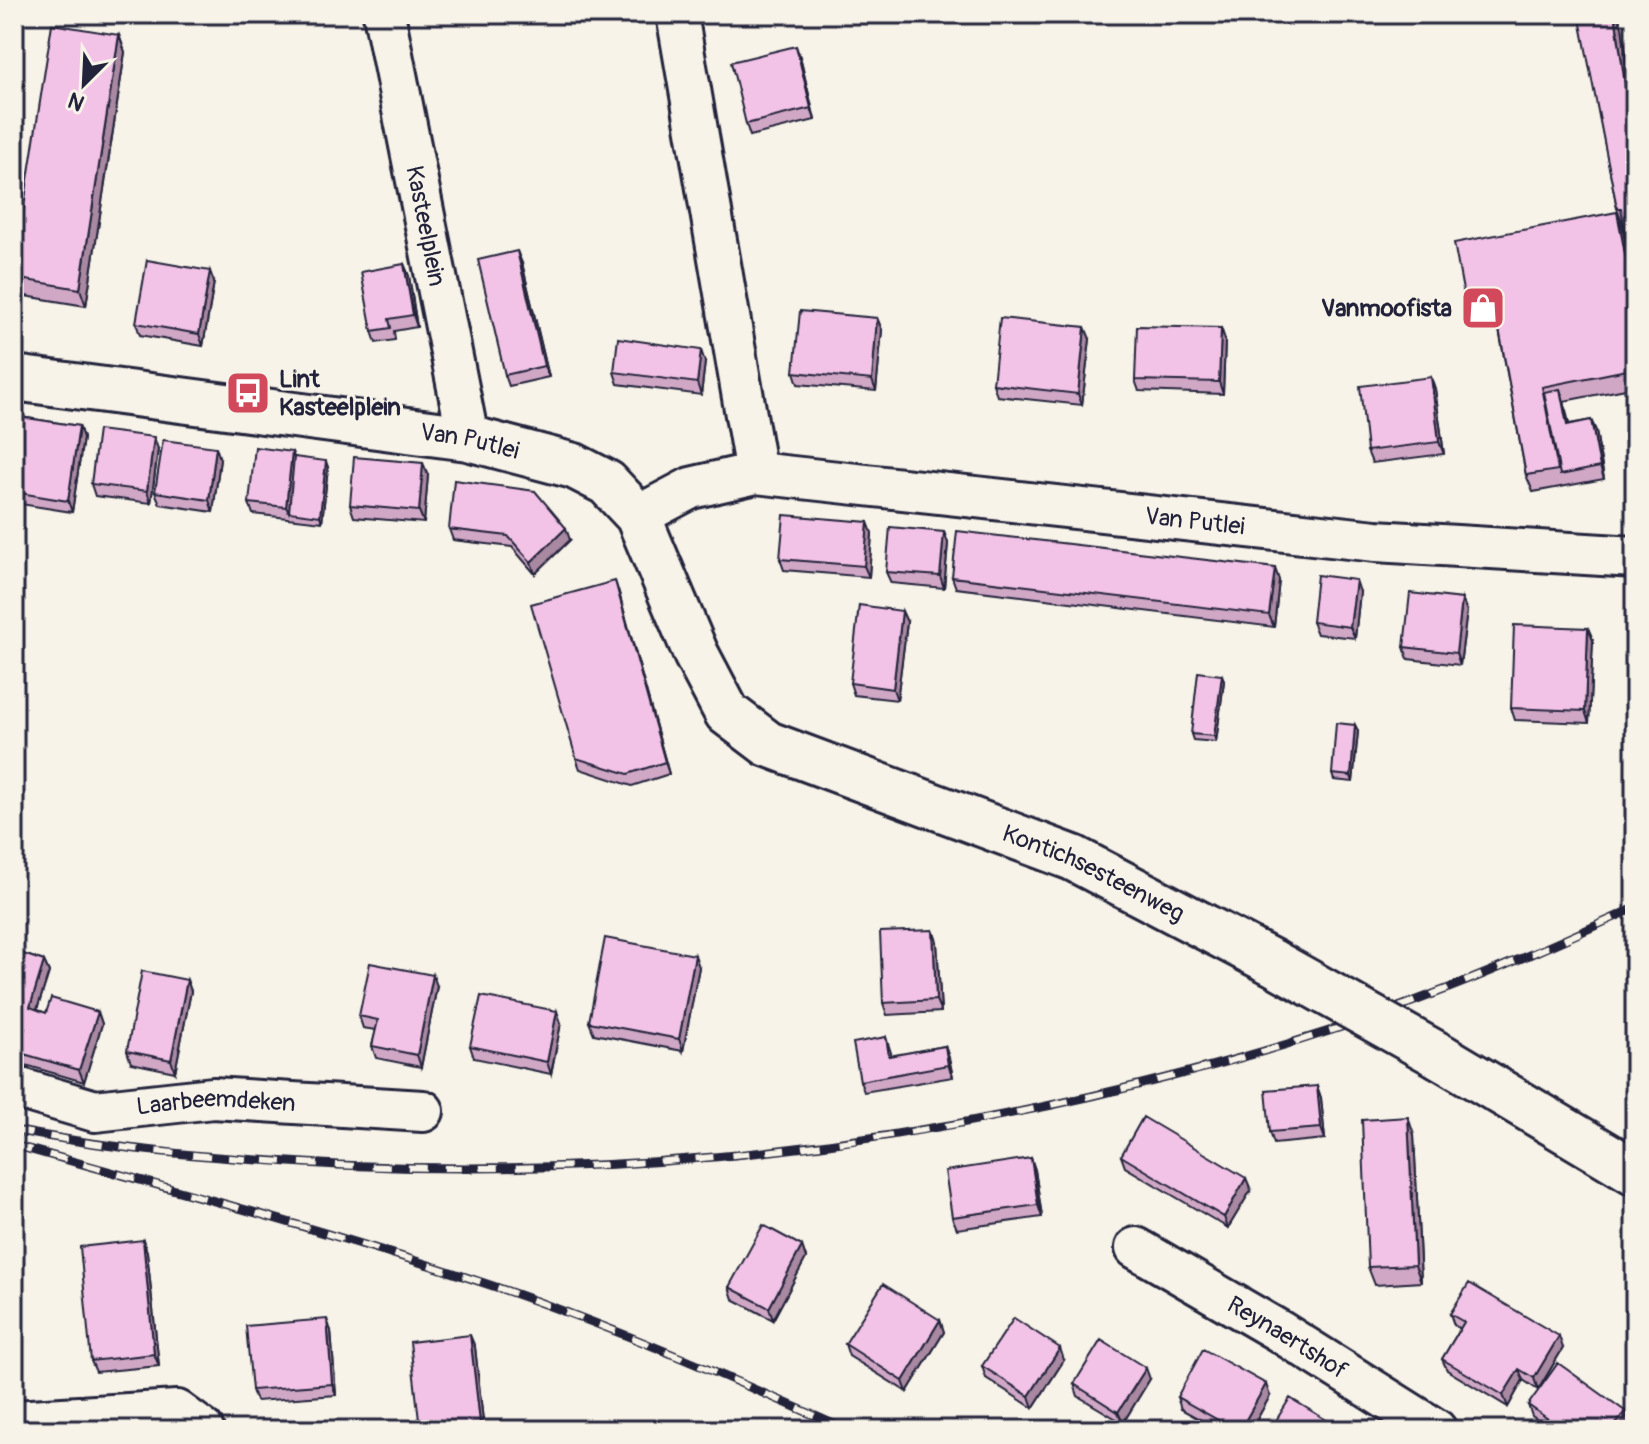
<svg xmlns="http://www.w3.org/2000/svg" width="1649" height="1444" font-family="Pangolin,sans-serif">
<style>
.lines{fill:none;stroke-linecap:round;stroke-linejoin:round}
.minor-casing{stroke:#22223b;stroke-width:46}
.tertiary-casing{stroke:#22223b;stroke-width:50}
.minor{stroke:#f7f3e8;stroke-width:40}
.tertiary{stroke:#f7f3e8;stroke-width:44}
.rail-casing{stroke:#22223b;stroke-width:9}
.rail{stroke:#f7f3e8;stroke-width:6;stroke-dasharray:18;stroke-linecap:butt}
.tertiary-bridge-casing{stroke:#22223b;stroke-width:50;stroke-linecap:butt}
.tertiary-bridge{stroke:#f7f3e8;stroke-width:44}
.wall{fill:#d0a8c6;stroke:#22223b;stroke-width:2}
.shaded-wall{fill:#a988a1;stroke:#22223b;stroke-width:2}
.building{fill:#f2c3e6;stroke:#22223b;stroke-width:2}
.labels{text-anchor:middle;dominant-baseline:central;stroke-width:6;stroke-linejoin:round;paint-order:stroke}
.street-label{font-size:24px;fill:#22223b;stroke:#f7f3e8}
.poi-label{font-size:24px;font-weight:bold;fill:#22223b;stroke:#f7f3e8;text-anchor:end}
</style>
<rect width="100%" height="100%" fill="#f7f3e8"/>
<filter id="ink" filterUnits="userSpaceOnUse"><feTurbulence type="fractalNoise" baseFrequency=".0125" numOctaves="2"/><feDisplacementMap in="SourceGraphic" scale="16" xChannelSelector="R" yChannelSelector="G"/><feConvolveMatrix kernelMatrix="1 2 1 2 8 2 1 2 1" color-interpolation-filters="sRGB"/></filter>
<g filter="url(#ink)">
<g class="lines">
<g class="minor-casing">
<g id="minor">
<path id="s1" d="M384 14 468 438"/>
<path d="M677 14 756 473"/>
<path id="s2" d="M638 516 691 488 756 473 1376 541 1635 557"/>
<path id="s3" d="M14 1087 95 1111 213 1098 423 1111"/>
<path id="s4" d="M1136 1248 1279 1331 1436 1430"/>
<path d="M14 1421 177 1411 203 1430"/>
</g>
</g>
<g class="tertiary-casing">
<g id="tertiary">
<path id="s5" d="M14 378 468 438 574 466 607 483 638 516 696 654 727 713 768 744 1073 858 1272 962"/>
<path d="M1440 1056 1635 1172"/>
</g>
</g>
<use href="#minor" class="minor"/>
<use href="#tertiary" class="tertiary"/>
<g class="rail-casing">
<path id="rail" d="M14 1130C120 1151 229 1159 338 1165 595 1177 840 1154 1092 1096 1203 1070 1313 1040 1420 999 1493 972 1564 940 1635 908
M14 1145C166 1187 319 1229 469 1278 598 1320 723 1375 847 1430"/>
</g>
<use href="#rail" class="rail"/>
<g class="tertiary-bridge-casing">
<path id="tertiary-bridge" d="M1272 962 1440 1056"/>
</g>
<use href="#tertiary-bridge" class="tertiary-bridge"/>
</g>
<path class="wall" d="M1580 14H1617L1622 27 1635 119V284L1625 230 1617 208Z
M119 35 125 52 86 306 19 295 14 282V270Z
M800 57 815 120 750 136 746 124Z
M1623 230 1635 291V408L1631 388 1564 401 1569 424 1591 420 1596 431 1604 479 1533 492 1526 475 1496 314 1472 319 1465 301Z
M522 263 549 377 509 386 505 375Z
M404 264 409 276 417 327 394 331 395 340 376 343 372 331Z
M214 282 203 346 140 335 136 323Z
M877 318 882 330 876 391 798 384 794 372Z
M1221 328 1225 340 1223 394 1139 391 1135 380Z
M1090 339 1082 405 997 396 993 384Z
M705 362 701 395 618 384 614 372Z
M1431 377 1435 389 1444 454 1372 463 1367 451Z
M14 416 79 426 83 438 72 512 14 503Z
M158 449 151 503 95 496 91 484Z
M292 452 294 457 328 467 322 522 253 514 249 503Z
M220 459 213 512 160 504 155 492Z
M428 475 424 523 354 517 350 505Z
M449 529 570 540 535 574 512 547 453 540Z
M944 532 948 543 944 588 891 583 886 572Z
M872 533 869 577 784 570 780 559Z
M952 577 1279 580 1274 627 956 588Z
M1360 592 1355 638 1317 634 1312 622Z
M619 593 669 774 632 786 580 769 576 758Z
M1467 611 1460 665 1408 659 1404 647Z
M907 622 897 700 854 695 850 683Z
M1588 628 1593 640 1589 723 1515 720 1511 708Z
M1222 675 1224 681 1216 742 1193 740 1191 734Z
M1355 725 1358 731 1353 782 1334 780 1332 774Z
M933 930 937 942 941 1012 887 1015 883 1003Z
M14 951 44 961 49 972 37 1010 46 1013 98 1012 102 1024 84 1082 22 1064 17 1052 22 1038 14 1035Z
M699 967 683 1051 594 1034 589 1022Z
M187 980 191 991 175 1072 131 1063 127 1051Z
M437 986 421 1067 376 1058 372 1046 376 1030 363 1028 359 1016Z
M561 1023 551 1074 474 1058 470 1046Z
M886 1037 892 1056 945 1046 949 1058 953 1077 864 1092 860 1081Z
M1317 1086 1321 1098 1325 1139 1274 1144 1270 1132Z
M1414 1135 1421 1282 1375 1285 1368 1267Z
M1121 1156 1251 1190 1228 1228 1125 1167Z
M1031 1158 1035 1170 1042 1217 957 1229 952 1217Z
M143 1240 147 1252 159 1366 96 1372 91 1361Z
M802 1246 806 1258 773 1320 733 1299 729 1287Z
M1450 1314 1563 1348 1538 1390 1523 1380 1508 1407 1447 1370 1442 1359 1460 1329 1454 1325Z
M940 1320 944 1332 907 1392 849 1356 845 1344Z
M331 1331 336 1395 256 1401 252 1390Z
M475 1347 484 1430H420Z
M1064 1360 1033 1408 986 1378 982 1366Z
M1150 1379 1123 1423 1078 1396 1074 1384Z
M1270 1396 1251 1430H1219L1181 1409 1177 1397Z
M1528 1405 1629 1423 1625 1430H1552L1532 1416Z"/>
<path class="shaded-wall" d="M1615 14H1617L1622 27 1635 119V141L1632 134Z
M119 35 125 52 86 306 80 289Z
M796 46 800 57 815 120 811 108Z
M1617 212 1623 230 1635 291V306Z
M517 251 522 263 549 377 544 366Z
M404 264 409 276 417 327 413 315Z
M210 271 214 282 203 346 199 334Z
M877 318 882 330 876 391 872 380Z
M1085 327 1090 339 1082 405 1078 394Z
M1221 328 1225 340 1223 394 1219 382Z
M701 350 705 362 701 395 697 383Z
M1431 377 1435 389 1444 454 1439 442Z
M1560 389 1564 401 1571 436 1567 425Z
M1591 420 1596 431 1604 479 1600 467Z
M79 426 83 438 72 512 68 501Z
M154 437 158 449 151 503 147 491Z
M216 447 220 459 213 512 209 500Z
M292 452 296 463 289 512 286 507Z
M326 461 328 467 322 522 320 516Z
M423 463 428 475 424 523 419 511Z
M868 522 872 533 869 577 864 566Z
M566 528 570 540 535 574 531 562Z
M944 532 948 543 944 588 940 576Z
M1275 568 1279 580 1274 627 1269 615Z
M1356 580 1360 592 1355 638 1350 627Z
M615 581 619 593 669 774 665 762Z
M1462 599 1467 611 1460 665 1456 653Z
M902 611 907 622 897 700 893 689Z
M1588 628 1593 640 1589 723 1585 711Z
M1222 675 1224 681 1216 742 1214 736Z
M1355 725 1358 731 1353 782 1351 776Z
M933 930 937 942 941 1012 936 1000Z
M695 955 699 967 683 1051 679 1039Z
M44 961 49 972 34 1019 30 1007Z
M433 975 437 986 421 1067 417 1055Z
M187 980 191 991 175 1072 171 1060Z
M557 1011 561 1023 551 1074 547 1062Z
M98 1012 102 1024 84 1082 79 1070Z
M945 1046 949 1058 953 1077 948 1065Z
M1317 1086 1321 1098 1325 1139 1321 1128Z
M1408 1117 1414 1135 1421 1282 1415 1265Z
M1031 1158 1035 1170 1042 1217 1038 1205Z
M1246 1178 1251 1190 1228 1228 1224 1217Z
M143 1240 147 1252 159 1366 154 1354Z
M802 1246 806 1258 773 1320 769 1308Z
M327 1319 331 1331 336 1395 332 1384Z
M940 1320 944 1332 907 1392 903 1381Z
M470 1335 475 1347 484 1430H483L480 1423Z
M1559 1336 1563 1348 1538 1390 1534 1378Z
M1060 1348 1064 1360 1033 1408 1029 1396Z
M1146 1368 1150 1379 1123 1423 1118 1412Z
M1519 1369 1523 1380 1508 1407 1503 1395Z
M1266 1384 1270 1396 1251 1430H1240Z
M1625 1411 1629 1423 1625 1430H1612Z"/>
<path class="building" d="M1579 14H1615L1632 134H1635V284L1621 208H1617Z
M52 24 119 35 80 289 14 278V270Z
M796 46 811 108 746 124 731 62Z
M1617 212 1635 306V408L1627 370 1542 387 1558 470 1526 475 1493 296 1465 301 1454 243Z
M517 251 544 366 505 375 478 260Z
M147 260 210 271 199 334 136 323Z
M404 264 413 315 389 319 391 328 372 331 361 272Z
M800 311 877 318 872 380 794 372Z
M1000 318 1085 327 1078 394 993 384Z
M1137 326 1221 328 1219 382 1135 380Z
M618 338 701 350 697 383 614 372Z
M1431 377 1439 442 1367 451 1360 386Z
M1560 389 1567 425 1591 420 1600 467 1560 475 1544 392Z
M14 416 79 426 68 501 14 492Z
M98 430 154 437 147 491 91 484Z
M163 440 216 447 209 500 155 492Z
M255 447 292 452 286 507 249 503Z
M294 457 326 461 320 516 289 512Z
M354 457 423 463 419 511 350 505Z
M454 480 535 491 566 528 531 562 508 536 449 529Z
M784 515 868 522 864 566 780 559Z
M890 527 944 532 940 576 886 572Z
M957 531 1275 568 1269 615 952 577Z
M1317 575 1356 580 1350 627 1312 622Z
M615 581 665 762 628 774 576 758 531 604Z
M1410 593 1462 599 1456 653 1404 647Z
M859 605 902 611 893 689 850 683Z
M1514 625 1588 628 1585 711 1511 708Z
M1198 672 1222 675 1214 736 1191 734Z
M1635 711V735H1632Z
M1336 723 1355 725 1351 776 1332 774Z
M933 930 936 1000 883 1003 880 932Z
M605 938 695 955 679 1039 589 1022Z
M14 951 44 961 30 1007 46 1013 51 998 98 1012 79 1070 17 1052 25 1028 14 1025Z
M370 963 433 975 417 1055 372 1046 378 1020 359 1016Z
M142 971 187 980 171 1060 127 1051Z
M481 996 557 1011 547 1062 470 1046Z
M886 1037 889 1056 945 1046 948 1065 860 1081 853 1043Z
M1317 1086 1321 1128 1270 1132 1266 1090Z
M1143 1117 1246 1178 1224 1217 1121 1156Z
M1408 1117 1415 1265 1368 1267 1362 1120Z
M1031 1158 1038 1205 952 1217 945 1171Z
M763 1225 802 1246 769 1308 729 1287Z
M143 1240 154 1354 91 1361 80 1247Z
M1469 1283 1559 1336 1534 1378 1519 1369 1503 1395 1442 1359 1464 1322 1450 1314Z
M883 1284 940 1320 903 1381 845 1344Z
M1014 1318 1060 1348 1029 1396 982 1366Z
M327 1319 332 1384 252 1390 246 1326Z
M470 1335 480 1423 420 1429 410 1342Z
M1101 1340 1146 1368 1118 1412 1074 1384Z
M1203 1349 1266 1384 1240 1430H1236L1177 1397Z
M1558 1363 1625 1411 1612 1430H1564L1528 1405Z
M1290 1398 1343 1430H1270Z"/>
</g>
<defs>
<g id="shop-square" transform="scale(2.3)"><rect x="-9" y="-9" width="18" height="18" rx="4" fill="#d1495b" stroke="#f7f3e8"/><path d="M-5-2.5h2.3a2.7 3.5 0 0 1 5.4 0H5L5.5 6h-11ZM-1.5-2.5h3a1.5 2.3 0 0 0-3 0Z" fill="#fff"/></g>
<g id="bus-square" transform="scale(2.3)"><rect x="-9" y="-9" width="18" height="18" rx="4" fill="#d1495b" stroke="#f7f3e8"/><path d="M-5-6H5V4H4V6H2V4H-2V6H-4V4H-5ZM-3.5-4V0h7V-4ZM-3.5 1.2v1.5H-2V1.2ZM2 1.2v1.5H3.5V1.2Z" fill="#fff"/></g>
</defs>
<g fill-rule="evenodd">
<use href="#shop-square" x="1483" y="308"/>
<use href="#bus-square" x="248" y="393"/>
</g>
<g class="labels">
<g class="street-label">
<text stroke="none"><textPath href="#s1" startOffset="216">Kasteelplein</textPath></text>
<text stroke="none"><textPath href="#s5" startOffset="460">Van Putlei</textPath></text>
<text stroke="none"><textPath href="#s2" startOffset="568">Van Putlei</textPath></text>
<text stroke="none"><textPath href="#s5" startOffset="1268">Kontichsesteenweg</textPath></text>
<text stroke="none"><textPath href="#s3" startOffset="206">Laarbeemdeken</textPath></text>
<text stroke="none"><textPath href="#s4" startOffset="176">Reynaertshof</textPath></text>
</g>
<g class="poi-label">
<text x="1452" y="308">Vanmoofista</text>
<text x="279" y="379" text-anchor="start">Lint<tspan x="279" dy="28">Kasteelplein</tspan></text>
</g>
</g>
<rect width="1649" height="1444" fill="none" stroke="#f7f3e8" stroke-width="48"/>
<rect x="24" y="24" width="1601" height="1396" fill="none" stroke="#22223b" stroke-width="3" filter="url(#ink)"/>
<g transform="translate(84 84) rotate(204)" stroke="#f7f3e8" stroke-width="6" paint-order="stroke">
<path d="M0-6L14 30L0 20L-14 30Z" fill="#22223b"/>
<text y="-12" font-size="22" font-weight="bold" text-anchor="middle" fill="#22223b">N</text>
</g>
</svg>
